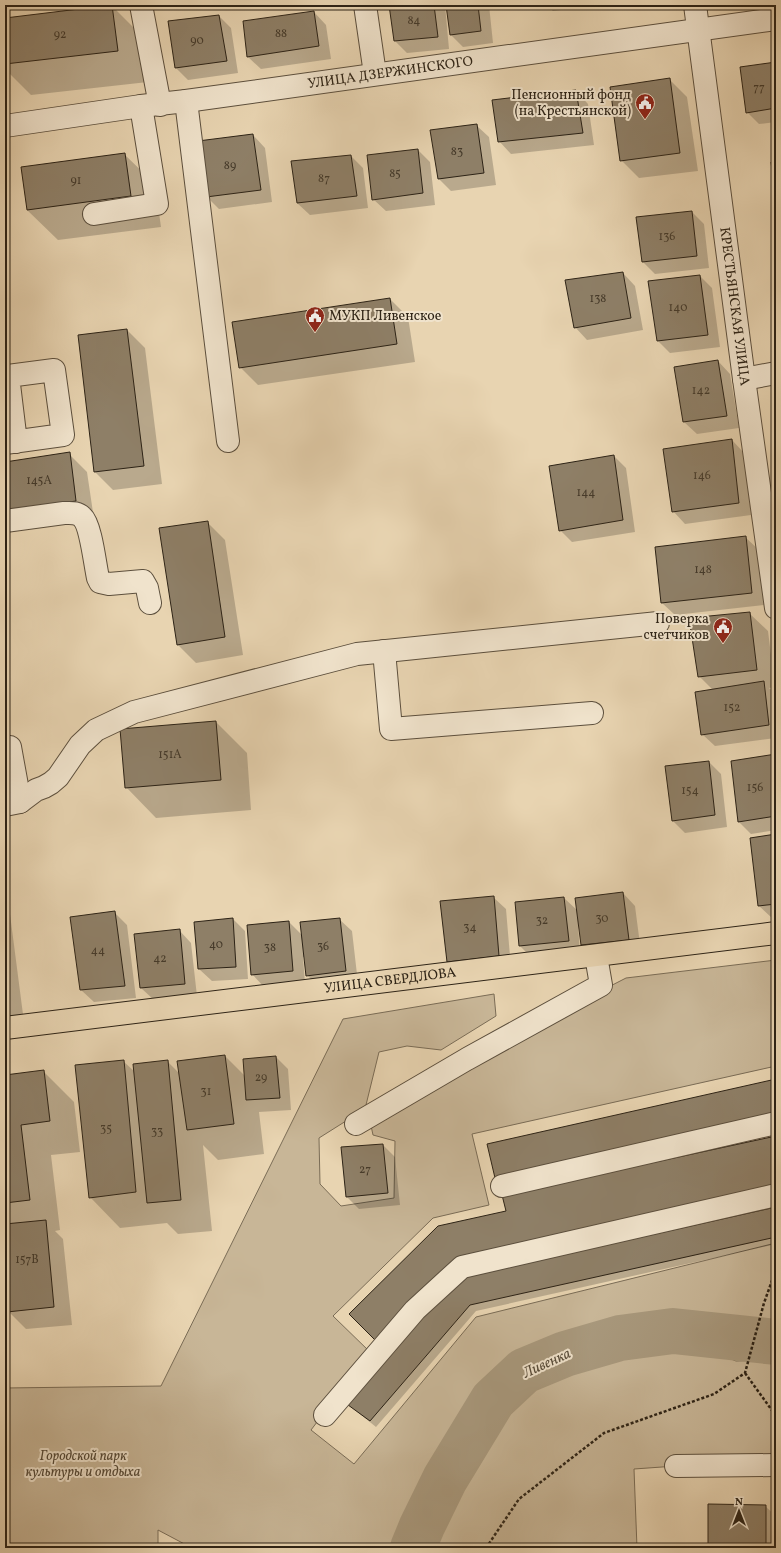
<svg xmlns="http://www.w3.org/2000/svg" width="781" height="1553" font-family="Vollkorn,serif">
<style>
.green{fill:#c8b697;stroke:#7a6c56}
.shadow{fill:#0003}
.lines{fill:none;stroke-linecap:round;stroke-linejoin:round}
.river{stroke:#a8987c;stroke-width:46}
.building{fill:#8e7f67;stroke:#2d2316}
.minor-casing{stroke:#5c4f3d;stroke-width:24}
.major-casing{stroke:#2d2316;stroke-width:24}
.path{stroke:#2d2316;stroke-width:2.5;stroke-dasharray:3 2;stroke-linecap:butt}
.minor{stroke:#f0e3cc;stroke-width:22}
.major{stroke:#e8d4b1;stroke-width:22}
.labels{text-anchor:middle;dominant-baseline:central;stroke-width:4;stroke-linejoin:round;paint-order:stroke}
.number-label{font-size:12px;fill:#453a2a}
.street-label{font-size:14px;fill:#2d2316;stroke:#f0e3cc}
.poi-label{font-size:14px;fill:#2d2316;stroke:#f0e3cc;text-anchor:end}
.park-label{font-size:14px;font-style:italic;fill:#544836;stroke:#f0e3cc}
.water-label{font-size:15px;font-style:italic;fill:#584c3a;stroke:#f0e3cc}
</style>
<rect width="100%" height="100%" fill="#e8d4b1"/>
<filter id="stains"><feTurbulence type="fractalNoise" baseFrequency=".005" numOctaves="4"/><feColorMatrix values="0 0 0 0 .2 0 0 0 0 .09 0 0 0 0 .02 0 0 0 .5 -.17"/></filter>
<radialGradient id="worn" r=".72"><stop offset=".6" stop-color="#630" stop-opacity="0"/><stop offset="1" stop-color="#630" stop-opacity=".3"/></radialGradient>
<path class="green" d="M776 960V1066L472 1134 489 1205 433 1218 333 1316 370 1352 311 1430 354 1464 476 1317 776 1243V1328L744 1321 685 1319 629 1321 559 1339 496 1369 436 1455 397 1548H192L158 1530V1548H5V1388L161 1386 343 1019 494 994 496 1016 441 1050 407 1046 379 1052 365 1109 319 1138 320 1184 341 1206 394 1198 395 1141 373 1135 370 1121 513 1036 626 978Z
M657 1350 711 1351 736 1361 760 1360 776 1363V1465L676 1466 634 1469 637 1548H429L432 1535 475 1453 510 1404 551 1380 598 1362Z"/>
<path class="shadow" d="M390 5H445L449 49 407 53 395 41Z
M447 5H489L493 43 463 47 451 35Z
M546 5H600L553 11Z
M112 6 143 37 148 82 31 95 5 69V19Z
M314 12 326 25 331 59 261 69 248 57Z
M219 16 231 28 238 73 188 80 176 68Z
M776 63V122L759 124 747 112Z
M669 79 687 97 698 171 639 178 621 160Z
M576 91 588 104 594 145 511 154 499 141Z
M476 125 489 137 496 185 451 191 439 179Z
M253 135 265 148 272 202 219 209 207 197Z
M418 150 430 162 435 205 386 211 373 199Z
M124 154 155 184 161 227 58 240 27 210Z
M351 156 363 168 368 208 310 215 297 203 292 162Z
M692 212 704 224 709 268 655 274 643 262 637 218Z
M623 273 635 286 643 330 587 340 575 327Z
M700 276 712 288 720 347 670 353 658 341Z
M390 299 408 317 415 362 258 385 240 367Z
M127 330 145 348 162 484 113 490 95 472 79 336Z
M718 361 730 374 739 428 697 434 684 422 675 368Z
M732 440 744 453 751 515 685 524 673 511Z
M69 454 87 472 94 519 5 463Z
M614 456 626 468 635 532 572 542 560 530Z
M207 522 225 540 243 655 196 663 178 645Z
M745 537 758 549 764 605 675 615 662 603 656 548Z
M749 613 768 631 775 687 769 688 776 694V738L715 746 702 734 713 690 699 676Z
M216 722 247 753 251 810 156 818 126 787Z
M776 755V830L751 834 739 822Z
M709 762 721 774 727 827 685 833 673 821Z
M776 835V918H772L759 906 751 839Z
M5 889 7 891 24 1022 5 1024Z
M623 893 635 906 641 952 595 957 582 945 580 925 578 926 580 953 532 958 520 946 564 898 578 911Z
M493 897 506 909 511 968 460 974 448 961Z
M115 913 127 925 136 998 94 1002 81 990 71 917Z
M233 919 245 931 248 979 212 981 199 969Z
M339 919 352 931 358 983 319 987 307 975 305 957H303L305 983 264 987 252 974 289 922 302 935Z
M179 930 191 943 197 996 154 1000 141 988Z
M225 1056 245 1076 276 1057 288 1069 291 1110 259 1112 264 1154 218 1160 203 1145 212 1231 178 1234 167 1223 120 1228 90 1197 123 1061 135 1072 167 1061 180 1074Z
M43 1071 74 1102 80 1152 51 1155 60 1230 55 1231 63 1239 72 1325 26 1329 8 1311 5 1285V1225H7L5 1224V1076Z
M383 1145 395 1157 400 1205 359 1209 347 1197Z
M776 1208V1244L476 1311 376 1427 345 1402 418 1316Z
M765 1506 776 1516V1548H709Z"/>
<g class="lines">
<path class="river" d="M413 1548 422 1526 445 1479 493 1400 524 1371 565 1354 620 1338 673 1331 776 1342"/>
</g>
<path class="building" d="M112 5 118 51 5 64V18Z
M389 5H434L438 37 394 41Z
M446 5H478L481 31 450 35Z
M314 11 319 46 247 57 243 21Z
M219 15 227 61 175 68 168 21Z
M776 62V108L746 113 740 67Z
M670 78 680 153 620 161 610 87Z
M576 90 583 133 498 142 492 100Z
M477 124 484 173 438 179 430 130Z
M253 134 261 190 206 197 198 141Z
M418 149 423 193 372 200 367 155Z
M125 153 131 196 27 210 21 167Z
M351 155 357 196 297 203 291 161Z
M771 162H776V203Z
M692 211 697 256 642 262 636 217Z
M623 272 631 318 574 328 565 280Z
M700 275 708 335 657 341 648 281Z
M390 298 397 344 239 368 232 322Z
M127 329 144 466 94 472 78 335Z
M718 360 727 416 683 422 674 367Z
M732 439 739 503 672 512 663 449Z
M70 452 76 501 5 511V462Z
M614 455 623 520 559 531 549 466Z
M208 521 225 637 177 645 159 528Z
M746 536 752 593 661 603 655 547Z
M750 612 757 670 698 677 689 618Z
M764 681 769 725 701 735 695 692Z
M216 721 221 780 125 788 120 729Z
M776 754V816L738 822 731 761Z
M709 761 715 815 672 821 665 766Z
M776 834V904L758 906 750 838Z
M623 892 629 940 581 945 575 898Z
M494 896 499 956 447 962 440 901Z
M564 897 569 941 519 946 515 902Z
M115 911 125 986 80 990 70 917Z
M233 918 236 967 198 969 194 922Z
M340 918 346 971 306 976 300 922Z
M289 921 293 971 251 975 247 925Z
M180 929 185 984 140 988 134 934Z
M225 1055 234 1124 187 1130 177 1061Z
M276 1056 280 1098 246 1100 243 1059Z
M124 1060 136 1192 89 1198 75 1065Z
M168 1060 181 1200 147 1203 133 1064Z
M44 1070 50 1121 21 1125 30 1200 5 1203V1075Z
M776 1079V1115L495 1178 487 1144Z
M776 1136V1188L461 1256 375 1340 349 1314 438 1226 506 1211 502 1195Z
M383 1144 388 1193 346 1197 341 1147Z
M776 1207V1237L470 1305 370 1421 344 1402 461 1277Z
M46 1220 54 1307 7 1312 5 1295V1224Z
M708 1504 766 1505V1548H708Z"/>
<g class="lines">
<g class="minor-casing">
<g id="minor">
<path d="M141 5 160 105"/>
<path d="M365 5 375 74"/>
<path id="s1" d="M695 5 744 379 776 608"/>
<path d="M186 101 228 441"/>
<path id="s2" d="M5 126 141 106 186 101 776 19"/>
<path d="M94 214 157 204 141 106"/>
<path d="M744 379 776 373"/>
<path d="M5 443 63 435 54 370 8 376 16 442"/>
<path d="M5 521 64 513C71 513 77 512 82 517 91 525 95 565 98 578L100 582 109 584 143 581 147 588 150 603"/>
<path d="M384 651 391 729 592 713"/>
<path d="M10 747 20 802"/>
<path d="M5 805 20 802 36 790 44 787 51 783 58 777 80 745 96 730 134 712 357 654 658 623"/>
<path d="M356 1124 467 1059 601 985 596 956"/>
<path d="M502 1186 776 1123"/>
<path d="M325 1415 415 1310 462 1267 776 1195"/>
<path d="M676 1466 776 1465"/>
</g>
</g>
<g class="major-casing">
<g id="major">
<path id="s3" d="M5 1028 776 933"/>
</g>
</g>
<path class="path" d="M745 1373 776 1416
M486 1548 519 1499 604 1433 714 1394 745 1373 764 1303 774 1275 776 1273"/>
<use href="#minor" class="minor"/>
<use href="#major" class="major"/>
</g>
<defs>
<g id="civic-pin" transform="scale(1)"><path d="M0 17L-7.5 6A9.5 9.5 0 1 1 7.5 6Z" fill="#8f2418" stroke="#f0e3cc"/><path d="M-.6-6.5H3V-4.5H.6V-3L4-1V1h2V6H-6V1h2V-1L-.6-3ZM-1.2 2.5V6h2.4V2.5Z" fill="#fff"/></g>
</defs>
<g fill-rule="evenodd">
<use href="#civic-pin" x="645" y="103"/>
<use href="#civic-pin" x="315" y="316"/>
<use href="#civic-pin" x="723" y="627"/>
</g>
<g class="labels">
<g class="number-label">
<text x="414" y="21">84</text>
<text x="281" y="34">88</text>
<text x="60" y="35">92</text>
<text x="197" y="41">90</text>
<text x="759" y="88">77</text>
<text x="457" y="152">83</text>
<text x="230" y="166">89</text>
<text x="395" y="174">85</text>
<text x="324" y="179">87</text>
<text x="76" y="181">91</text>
<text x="667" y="237">136</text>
<text x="598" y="299">138</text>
<text x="678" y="308">140</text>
<text x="701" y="391">142</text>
<text x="702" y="476">146</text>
<text x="39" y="481">145А</text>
<text x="586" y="493">144</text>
<text x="703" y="570">148</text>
<text x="732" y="708">152</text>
<text x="170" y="755">151А</text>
<text x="755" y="788">156</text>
<text x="690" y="791">154</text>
<text x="602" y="919">30</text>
<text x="542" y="921">32</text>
<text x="470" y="928">34</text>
<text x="216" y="945">40</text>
<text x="323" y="947">36</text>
<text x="270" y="948">38</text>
<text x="98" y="951">44</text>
<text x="160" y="959">42</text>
<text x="261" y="1078">29</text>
<text x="206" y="1092">31</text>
<text x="106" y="1129">35</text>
<text x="157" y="1132">33</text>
<text x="365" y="1170">27</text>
<text x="27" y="1260">157В</text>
</g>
<g class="street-label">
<text stroke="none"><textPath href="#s2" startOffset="389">УЛИЦА ДЗЕРЖИНСКОГО</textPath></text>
<text stroke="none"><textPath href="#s1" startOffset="304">КРЕСТЬЯНСКАЯ УЛИЦА</textPath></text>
<text stroke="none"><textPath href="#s3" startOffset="388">УЛИЦА СВЕРДЛОВА</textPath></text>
</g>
<g class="poi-label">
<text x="631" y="95">Пенсионный фонд<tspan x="631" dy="16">(на Крестьянской)</tspan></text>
<text x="329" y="316" text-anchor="start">МУКП Ливенское</text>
<text x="709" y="619">Поверка<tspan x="709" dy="16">счетчиков</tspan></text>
</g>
<g class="park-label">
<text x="83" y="1456">Городской парк<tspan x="83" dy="16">культуры и отдыха</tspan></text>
</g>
<g class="water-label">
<text transform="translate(547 1364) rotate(-25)">Ливенка</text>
</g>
</g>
<rect width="781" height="1553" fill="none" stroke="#e8d4b1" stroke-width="20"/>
<rect x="6" y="6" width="769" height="1541" fill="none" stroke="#2d2316" stroke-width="2"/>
<rect x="10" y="10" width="761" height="1533" fill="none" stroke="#2d2316"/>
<g transform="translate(739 1511)" stroke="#f0e3cc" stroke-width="3" paint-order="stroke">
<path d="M0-3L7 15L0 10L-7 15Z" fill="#2d2316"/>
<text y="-6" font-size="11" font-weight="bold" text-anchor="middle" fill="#2d2316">N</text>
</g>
<rect width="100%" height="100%" filter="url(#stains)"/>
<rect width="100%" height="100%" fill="url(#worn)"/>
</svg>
